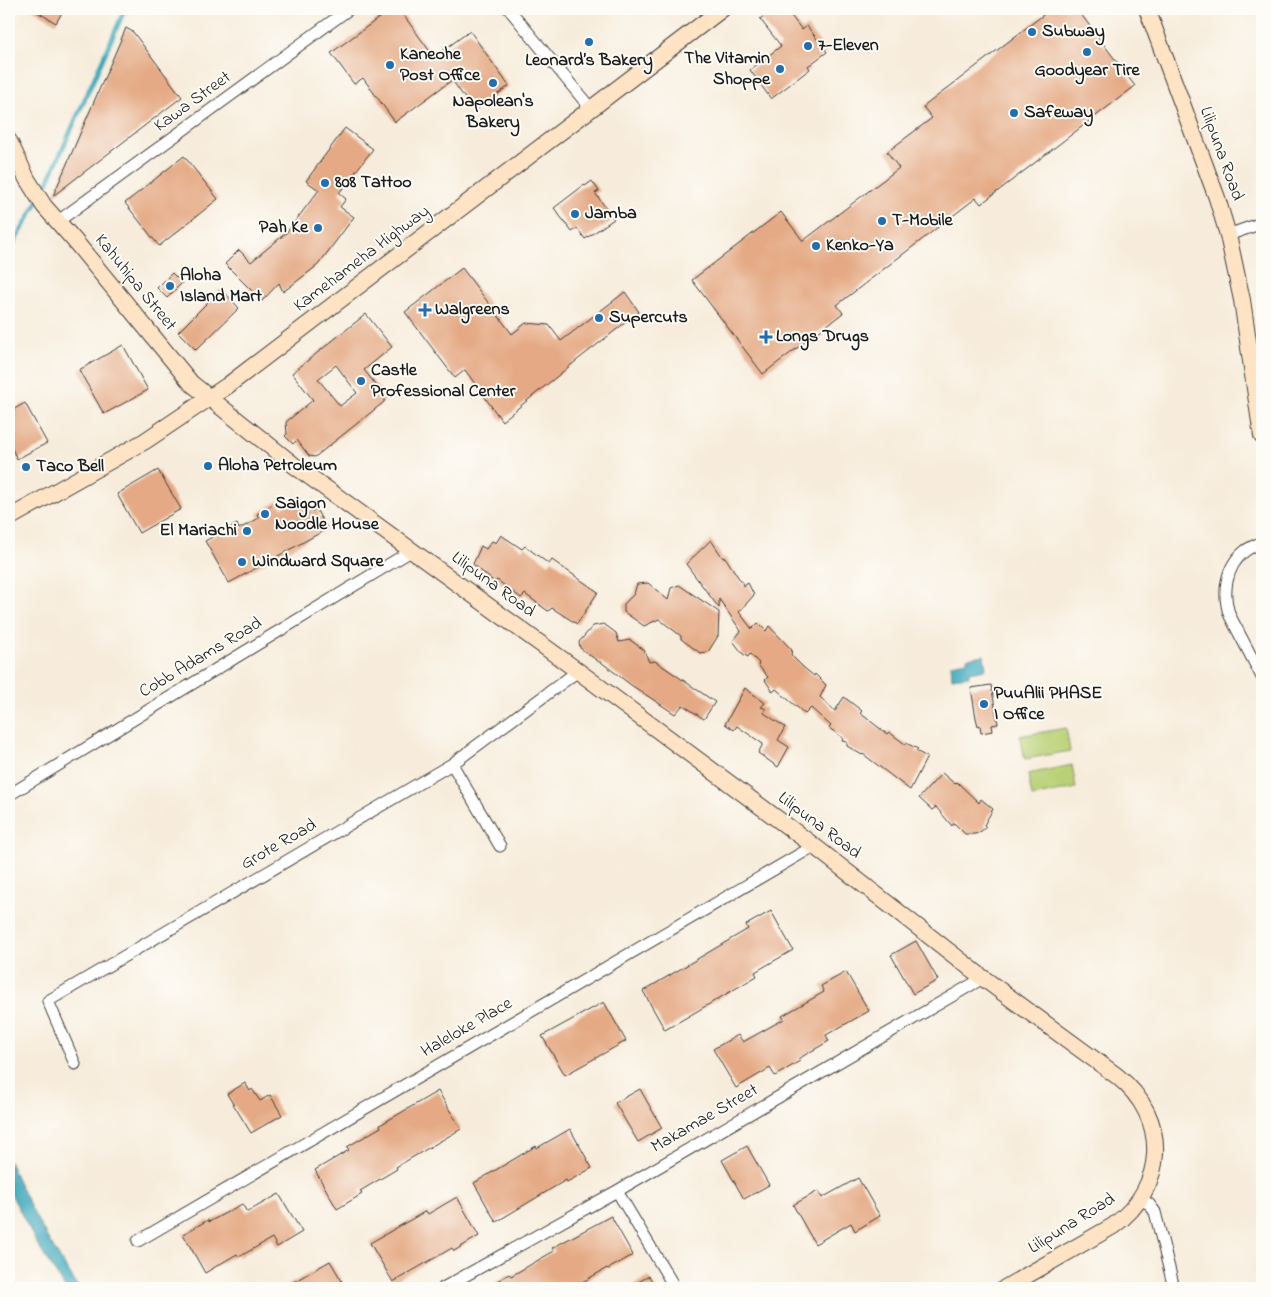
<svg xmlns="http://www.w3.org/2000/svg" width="1271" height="1297" font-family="'Indie Flower',sans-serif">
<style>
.green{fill:#b9d176;stroke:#6a7649}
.water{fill:#3da9bc;stroke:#2c626c}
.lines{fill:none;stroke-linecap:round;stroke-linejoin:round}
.stream{stroke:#3da9bc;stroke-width:4.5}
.building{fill:#e5aa85;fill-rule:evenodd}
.street-casing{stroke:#3d3b39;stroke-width:13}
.secondary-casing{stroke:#3d3b39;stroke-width:18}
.street{stroke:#fff;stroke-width:11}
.secondary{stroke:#fee4c5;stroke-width:16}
.poi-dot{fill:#1f6fb2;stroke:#fdfcf7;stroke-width:2}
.labels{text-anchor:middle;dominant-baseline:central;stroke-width:4;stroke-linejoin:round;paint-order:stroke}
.poi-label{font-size:18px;font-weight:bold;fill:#1c1c1c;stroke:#fdfcf7;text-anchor:start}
.street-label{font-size:18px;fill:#1c1c1c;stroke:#fdfcf7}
</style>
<rect width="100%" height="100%" fill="#fdfcf7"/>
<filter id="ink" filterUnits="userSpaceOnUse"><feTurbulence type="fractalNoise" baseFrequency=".02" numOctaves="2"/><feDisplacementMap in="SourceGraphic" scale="10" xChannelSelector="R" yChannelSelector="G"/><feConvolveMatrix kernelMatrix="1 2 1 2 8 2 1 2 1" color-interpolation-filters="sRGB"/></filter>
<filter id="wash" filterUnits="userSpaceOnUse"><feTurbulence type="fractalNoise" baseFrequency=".0096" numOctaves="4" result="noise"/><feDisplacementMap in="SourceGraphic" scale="20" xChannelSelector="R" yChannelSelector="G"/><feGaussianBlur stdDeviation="1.12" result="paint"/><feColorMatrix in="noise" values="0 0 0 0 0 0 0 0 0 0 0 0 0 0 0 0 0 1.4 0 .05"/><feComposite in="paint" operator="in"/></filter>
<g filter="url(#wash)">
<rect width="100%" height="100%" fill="#f7ecdb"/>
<path class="green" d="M1066 728 1070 751 1025 759 1020 736Z
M1072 765 1076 788 1032 797 1028 774Z"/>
<path class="water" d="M984 655 986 669 969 672V676L952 678 951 664 967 661V658Z
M9 1161C28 1206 52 1248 79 1288H65L38 1246 10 1192 9 1189Z"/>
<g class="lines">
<path class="stream" d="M42 195 125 9
M9 252 38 201"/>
</g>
<g id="blocks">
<path class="building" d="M32 9H64L56 23Z
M391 9H399L434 57 470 31 509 86 474 111 452 80 395 122 363 78 354 84 331 53Z
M773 9H786L802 30 807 26 827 52 808 66 810 69 771 99 750 70 781 46 760 19Z
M1051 9H1077L1135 86 981 204 976 198 837 305 843 313 763 374 692 280 781 212 803 241 899 168 887 152 932 118 923 107Z
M126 28 133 32 182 97 53 196Z
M345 128 373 149 339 193 346 199 340 207 354 217 318 265 283 292 279 283 262 301 225 264 239 250 251 262 286 233 319 190 306 181Z
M184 156 218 199 159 246 125 203Z
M592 181 599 191 595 193 614 219 585 239 577 228 572 232 554 208 584 185 585 186Z
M462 268 512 334 526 323 549 325 561 341 625 292 639 312 576 361 502 421 465 370 455 378 405 312Z
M172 273 182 283 167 298 157 288Z
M221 289 239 308 196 350 178 332Z
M366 314 392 347 364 370 385 396 384 402 315 457 309 456 297 440 293 444 285 436 287 434 286 422 313 400 292 373ZM336 365 357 393 340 406 318 379Z
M123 345 148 390 104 414 79 370Z
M25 403 47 443 17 459 9 443V412Z
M158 470 181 509 139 533 117 494Z
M298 498 307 514 316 509 327 529 229 583 205 541 237 524 239 529 259 518 257 514 278 501 282 508Z
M501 535 522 549 525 546 549 564 552 560 598 592 577 624 552 608 548 611 525 594 521 598 497 580 494 582 473 564 481 546 486 549 492 541 496 543Z
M711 540 723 558 725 557 744 586 748 583 754 595 739 612 752 629 758 623 766 631 769 626 792 650 791 655 804 668 814 676 815 674 826 685 820 697 835 711 844 697 862 711 860 713 887 734 889 732 905 744 906 743 918 749 916 751 927 757 910 790 863 754 862 755 847 746V742L842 741 843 738 829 728 831 726 811 708 805 714 776 689 773 692 765 680 768 677 758 665 759 663 750 654 748 657 743 654 733 641 741 631 719 599V608L686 564Z
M648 583 668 600 671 588 679 585 719 612 718 636 708 652 700 653 681 639V636L659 619 644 626 624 612V604L634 594 637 584Z
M604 624 616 633 619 642 630 640 644 650 649 662 655 661 715 702 704 719 683 705 675 714 631 685 601 662H599L580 648 579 642 593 626Z
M991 685 998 724 992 725 993 731 981 733 980 725 978 726 976 718 971 688Z
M745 688 765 703 761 707 766 709 764 713 785 727 778 740 789 747 778 767 758 753 763 744 737 726 734 730 725 724Z
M942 773 955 784 957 782 979 803 981 799 993 809 984 825 986 827 980 832 975 834H965L954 823 952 826 936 807 932 810 919 798Z
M771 911 793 950 755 972 757 976 665 1030 643 991 748 929 746 925Z
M916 941 938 980 913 994 891 955Z
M846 972 869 1011 826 1035 829 1041 798 1059 800 1061 775 1076 770 1068 736 1088 713 1049 738 1035 743 1042 784 1019 782 1016 824 992 821 986Z
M604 1002 626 1041 565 1075 542 1036Z
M245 1083 250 1091 252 1089 260 1101 270 1095 282 1115 251 1133 227 1094Z
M640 1089 662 1128 638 1142 615 1103Z
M438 1091 461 1129 396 1167 397 1169 360 1191 362 1194 337 1209 315 1170 349 1150 347 1147 381 1127 380 1125Z
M570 1129 592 1168 567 1182 566 1180 496 1222 474 1183 536 1146 537 1148Z
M747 1146 769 1185 744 1199 722 1160Z
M858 1178 880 1216 855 1231 851 1223 815 1244 793 1205 818 1191 822 1198Z
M279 1194 302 1232 277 1247 272 1238 239 1257 237 1254 205 1273 183 1234 208 1220 209 1222 242 1204 247 1212Z
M457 1197 479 1236 454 1251 452 1248 393 1282 370 1243 426 1211 428 1214Z
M611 1216 633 1255 608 1269 607 1268 572 1288H485L509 1274 511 1276 554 1251 552 1248Z
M330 1261 346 1288H283Z
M649 1276 656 1288H628Z"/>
</g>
</g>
<g filter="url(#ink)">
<use href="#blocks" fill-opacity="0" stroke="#3d3b39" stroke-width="1"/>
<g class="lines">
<g class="street-casing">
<path id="street" d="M509 9 591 109
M57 222 349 9
M1228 235 1262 223
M1262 542C1257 545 1250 547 1245 551 1225 567 1222 594 1230 616L1262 677
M452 764 500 846
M9 795 411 551
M75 1064 48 1001 452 764 578 671
M617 1191 675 1288
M1141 1199 1149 1204 1155 1212 1174 1288
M138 1241 814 846
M443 1288 617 1191 983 978"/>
</g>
<g class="secondary-casing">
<path id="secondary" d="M1147 9 1217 198 1228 235 1242 300 1262 436
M9 141 27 179 44 206 74 240 191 383 295 466 578 671 814 846 983 978 1117 1076C1170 1118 1167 1187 1113 1226L1005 1288
M9 518 145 441 227 386 722 9"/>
</g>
<use href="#street" class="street"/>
<use href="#secondary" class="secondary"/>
</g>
</g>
<g class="poi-dot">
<circle cx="1032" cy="32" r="5"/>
<circle cx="589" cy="42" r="5"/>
<circle cx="808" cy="46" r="5"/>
<circle cx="1087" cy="52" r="5"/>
<circle cx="390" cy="65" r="5"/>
<circle cx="780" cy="69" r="5"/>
<circle cx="493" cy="83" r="5"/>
<circle cx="1014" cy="113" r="5"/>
<circle cx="325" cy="183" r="5"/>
<circle cx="575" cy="214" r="5"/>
<circle cx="882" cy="221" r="5"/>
<circle cx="318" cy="228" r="5"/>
<circle cx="816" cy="246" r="5"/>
<circle cx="170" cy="286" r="5"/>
<path d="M422.5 302.5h5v5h5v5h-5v5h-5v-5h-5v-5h5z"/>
<circle cx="599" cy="318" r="5"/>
<path d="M763.5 329.5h5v5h5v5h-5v5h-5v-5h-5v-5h5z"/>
<circle cx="361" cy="381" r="5"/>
<circle cx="208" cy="466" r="5"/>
<circle cx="26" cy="467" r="5"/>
<circle cx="265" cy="514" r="5"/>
<circle cx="247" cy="531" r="5"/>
<circle cx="242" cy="562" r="5"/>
<circle cx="984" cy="704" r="5"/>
</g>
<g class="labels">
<g class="poi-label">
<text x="1042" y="32">Subway</text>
<text x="818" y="46">7-Eleven</text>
<text x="400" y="55">Kaneohe<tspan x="400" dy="21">Post Office</tspan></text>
<text x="770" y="59" text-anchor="end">The Vitamin<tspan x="770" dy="21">Shoppe</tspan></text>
<text x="589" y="61" text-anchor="middle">Leonard’s Bakery</text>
<text x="1087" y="71" text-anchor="middle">Goodyear Tire</text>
<text x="493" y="102" text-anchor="middle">Napolean's<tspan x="493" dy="21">Bakery</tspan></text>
<text x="1024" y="113">Safeway</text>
<text x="335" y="183">808 Tattoo</text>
<text x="585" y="214">Jamba</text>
<text x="892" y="221">T-Mobile</text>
<text x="308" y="228" text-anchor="end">Pah Ke</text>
<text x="826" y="246">Kenko-Ya</text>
<text x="180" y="276">Aloha<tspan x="180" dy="21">Island Mart</tspan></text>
<text x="435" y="310">Walgreens</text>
<text x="609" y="318">Supercuts</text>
<text x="776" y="337">Longs Drugs</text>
<text x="371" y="371">Castle<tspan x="371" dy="21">Professional Center</tspan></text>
<text x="218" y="466">Aloha Petroleum</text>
<text x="36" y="467">Taco Bell</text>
<text x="275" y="504">Saigon<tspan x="275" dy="21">Noodle House</tspan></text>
<text x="237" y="531" text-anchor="end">El Mariachi</text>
<text x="252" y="562">Windward Square</text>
<text x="994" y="694">PuuAlii PHASE<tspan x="994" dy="21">I Office</tspan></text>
</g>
<g class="street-label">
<text transform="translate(193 102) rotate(-36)">Kawa Street</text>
<text transform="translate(1221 154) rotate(70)">Lilipuna Road</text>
<text transform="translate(362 259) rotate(-37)">Kamehameha Highway</text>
<text transform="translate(135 283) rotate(51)">Kahuhipa Street</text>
<text transform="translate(493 585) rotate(36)">Lilipuna Road</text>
<text transform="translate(201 658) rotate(-31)">Cobb Adams Road</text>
<text transform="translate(819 826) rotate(37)">Lilipuna Road</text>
<text transform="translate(279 845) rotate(-30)">Grote Road</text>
<text transform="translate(467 1028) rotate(-30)">Haleloke Place</text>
<text transform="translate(705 1119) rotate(-30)">Makamae Street</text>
<text transform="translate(1072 1224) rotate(-32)">Lilipuna Road</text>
</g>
</g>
<rect width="1271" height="1297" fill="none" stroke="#fdfcf7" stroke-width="30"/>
</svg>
